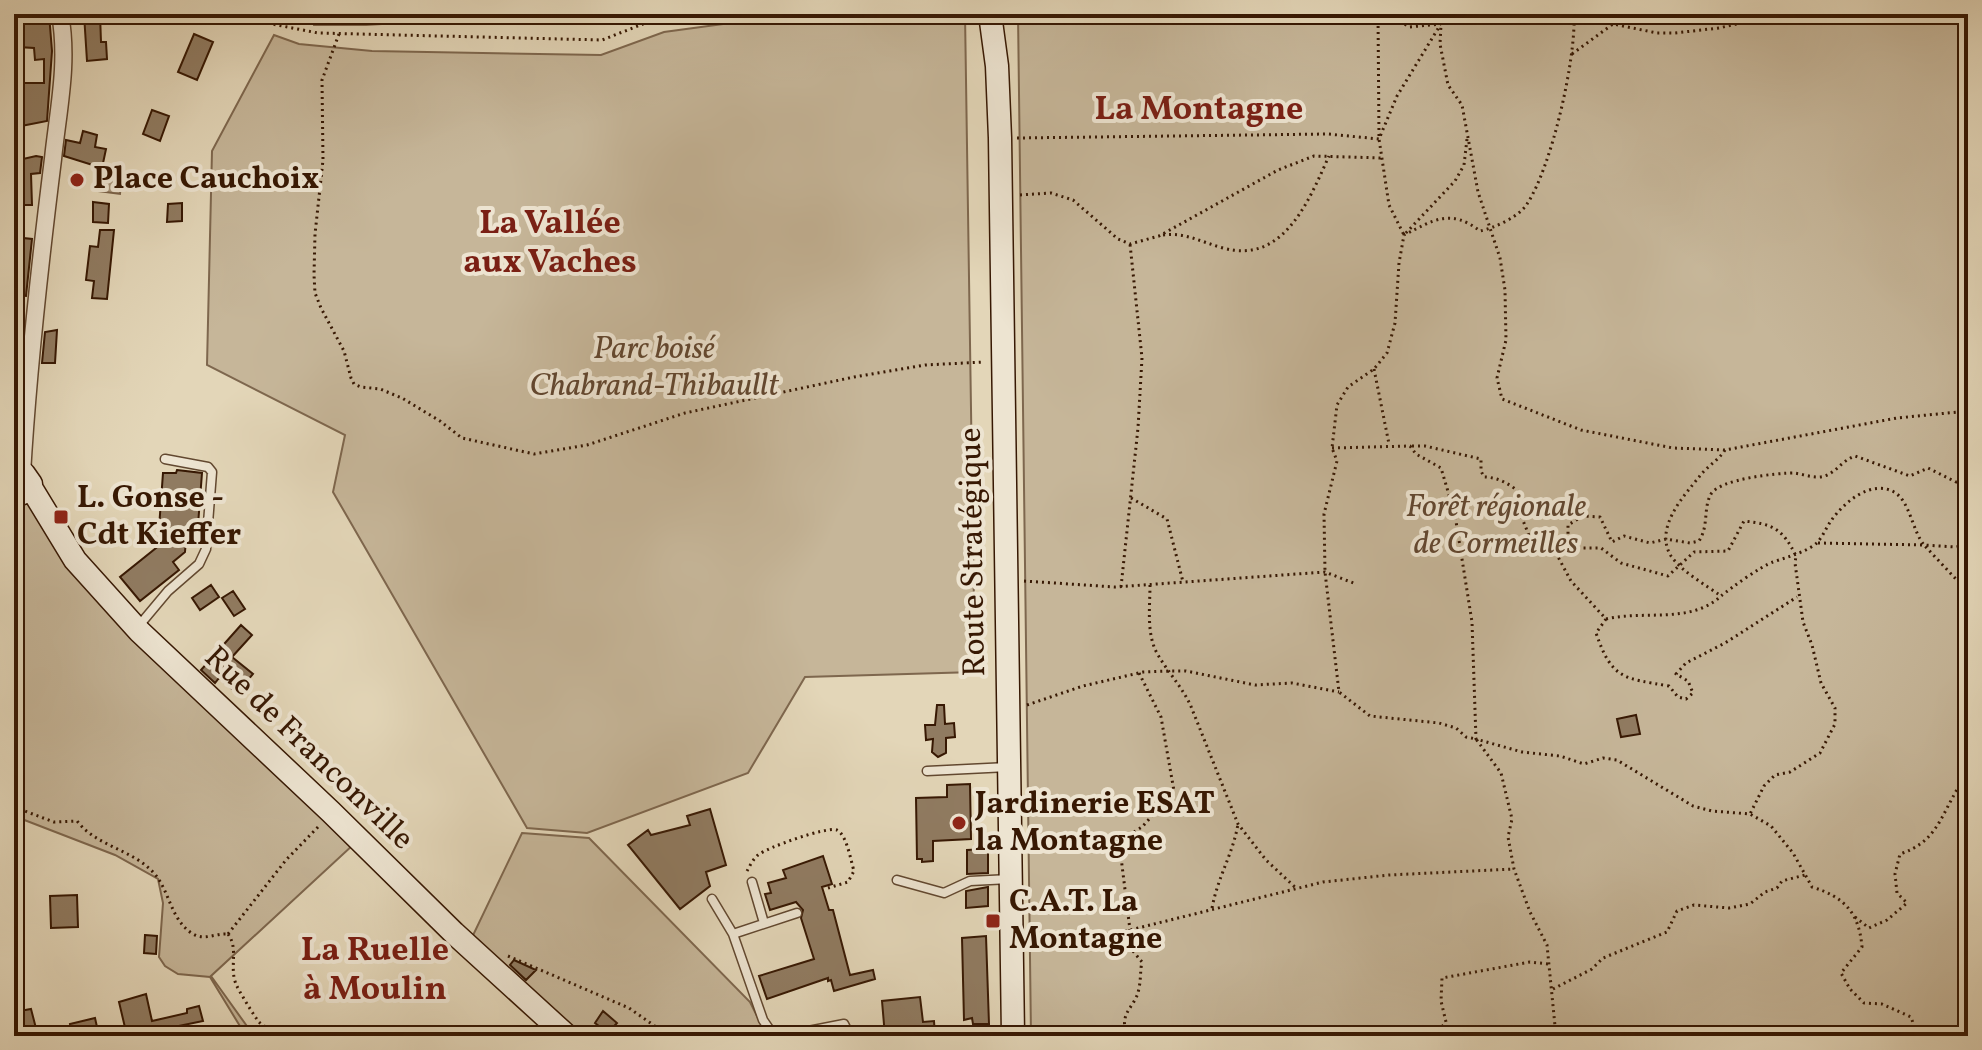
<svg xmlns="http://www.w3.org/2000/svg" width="1982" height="1050" font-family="Vollkorn,serif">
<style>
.green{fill:#c6b699;stroke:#7e674e;stroke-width:2}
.water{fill:#a9957a;stroke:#7b634a;stroke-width:2}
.building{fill:#907b61;stroke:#371803;stroke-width:2}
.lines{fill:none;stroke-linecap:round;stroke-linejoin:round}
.lane-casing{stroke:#624830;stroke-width:11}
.street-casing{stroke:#624830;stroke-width:19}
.secondary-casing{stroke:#371803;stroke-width:25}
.path{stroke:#371803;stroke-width:3;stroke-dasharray:2 4;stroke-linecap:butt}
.lane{stroke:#ede4d1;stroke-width:8}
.street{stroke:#ede4d1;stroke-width:16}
.secondary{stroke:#ede4d1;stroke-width:22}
.poi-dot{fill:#8f2418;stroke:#ede4d1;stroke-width:3}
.labels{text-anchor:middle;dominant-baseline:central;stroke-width:8;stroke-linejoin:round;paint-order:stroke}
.poi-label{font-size:32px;font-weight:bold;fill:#371803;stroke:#ede4d1;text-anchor:start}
.park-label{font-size:32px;font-style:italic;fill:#624730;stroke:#ede4d1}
.street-label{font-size:32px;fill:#371803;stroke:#ede4d1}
.neighbourhood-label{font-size:34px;font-weight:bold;fill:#7a1f14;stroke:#ede4d1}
</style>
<rect width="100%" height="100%" fill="#e3d6b8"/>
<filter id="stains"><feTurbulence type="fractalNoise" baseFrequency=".0025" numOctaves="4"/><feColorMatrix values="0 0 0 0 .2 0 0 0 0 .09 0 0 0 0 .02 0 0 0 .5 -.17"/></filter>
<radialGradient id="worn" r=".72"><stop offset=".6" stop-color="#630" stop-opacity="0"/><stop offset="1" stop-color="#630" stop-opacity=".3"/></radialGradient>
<path class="green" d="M312 14H543L366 25H314Z
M798 14H965L975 672 805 677 748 773 587 833 527 828 333 492 345 435 207 365 212 151 274 35 299 44 372 51 601 55 664 32Z
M1018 14H1968V1036H1031Z
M14 496 26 499 68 569 143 650 354 844 211 976 254 1036H246L210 977 178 974 165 966 159 957 163 903 158 879 115 855 14 816Z
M522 833 589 838 750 1002 767 1036H558L465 952Z"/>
<path class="water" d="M101 169 122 174 120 194 97 191Z"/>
<path class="building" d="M14 14H49L52 51 47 121 16 127 14 86 18 85V83H44V59L35 60 34 48 18 47Z
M84 14H100L101 42H106L107 59 87 61Z
M194 34 213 42 197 80 178 72Z
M152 110 169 116 160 141 143 134Z
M83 131 97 135 95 147 106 149 102 168 64 156 66 140 80 143Z
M36 156 42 157 40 173 31 174 32 205H14V161Z
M93 202 109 204 108 223 93 222Z
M182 203V221L167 222 168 204Z
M100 230H114L107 299 92 298 94 281 86 280 90 246 98 247Z
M14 237 32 239 26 296 14 295Z
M57 330 55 363H42L45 332Z
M177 470 202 473 197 538 186 539 185 552 173 562 179 570 140 601 120 577 166 540 159 528 163 473H176Z
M211 585 219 597 200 610 192 598Z
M233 591 245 609 234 616 222 598Z
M241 625 252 635 232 657 253 674 237 693 219 678 215 683 201 670Z
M937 705H944L945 724 954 723 955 737 946 738V753L938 757 932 752 933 739 926 740 925 725H935Z
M1636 715 1640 734 1621 737 1617 719Z
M970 784 971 839 933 841V861L922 862V859H917L916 798 947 797V785Z
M710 809 726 865 706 872 710 886 680 909 628 845 648 830 651 835 690 825 687 816Z
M988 849V873L967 874V850Z
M823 856 832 884 822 887 829 910H833L850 975 873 970 875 979 834 991 831 980 828 981V978L767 999 759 976 814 959 801 918 803 910 796 902 770 910 765 894 771 893 768 883 786 878 783 870Z
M988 887V906L966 908V891Z
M77 895 78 927 51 928 50 896Z
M145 935 157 936 156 954 144 953Z
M986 936 989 1024H973L972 1018 964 1020 962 938Z
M514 960 536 970 526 980 510 965Z
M146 994 152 1021 187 1013V1009L199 1006 203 1021 169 1028 172 1036H127L119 1002Z
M920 997 923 1022 934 1021 935 1036H885L882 1001Z
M31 1009 38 1036H14V1012Z
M603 1011 617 1023 608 1033 595 1023Z
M95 1018 99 1036H72L70 1024Z"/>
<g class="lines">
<g class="lane-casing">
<path id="lane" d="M137 628 168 591 199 564 206 549 212 472 208 467 165 459
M927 771 1008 767
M897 880 944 893 970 881 1010 879
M752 882 764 923
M712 899 733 934 763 1020 774 1036
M733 934 797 913
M783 1036 844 1024 850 1036"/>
</g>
<g class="street-casing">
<path id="street" d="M22 474C28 369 40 263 53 159 58 110 69 63 60 14"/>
</g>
<g class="secondary-casing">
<path id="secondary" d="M990 14 997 66 1000 138 1013 1036
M14 477 24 474 31 484 23 493 14 489
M30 486 75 560 139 631 331 812 454 933 567 1036"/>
</g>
<path class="path" d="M252 14 272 24 318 33 602 40 643 24 698 14
M1378 14 1379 139 1389 205 1404 235 1455 181 1464 165 1467 139
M1390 14 1409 27 1441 24
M1451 14 1441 24 1440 44 1448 85 1462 105 1478 192 1500 258 1505 290 1506 340 1497 378 1502 399 1581 430 1673 448 1725 450 1897 418 1968 411
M339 34 322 80 323 160 315 234 314 275 315 293 321 308 344 351 351 378 354 384 361 387 380 389 402 398 440 421 462 438 534 454 587 445 685 413 854 377 925 365 984 362
M1572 54 1613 24 1657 33H1675L1719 28 1780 14
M1017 138 1328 134 1379 139 1397 96 1439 27
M1020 195 1051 193 1073 200 1118 239 1130 244 1159 236 1278 170 1314 156 1382 158
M1163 235C1185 232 1201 242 1223 248 1284 265 1309 200 1329 156
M1374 369 1389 444
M1412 446H1425L1481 459V471L1484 477C1501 477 1519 489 1527 502L1522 518 1530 538 1541 543 1568 537V525L1583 516 1600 517 1612 542 1624 536 1650 543 1666 539 1690 543 1699 541C1709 526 1703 508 1711 494 1720 479 1776 473 1794 473 1802 474 1810 477 1818 477 1834 477 1840 461 1855 456L1910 476 1928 468 1956 482 1968 481
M1332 448 1410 446 1416 454 1441 468 1455 515 1472 622 1476 739 1522 752 1560 756 1584 764 1603 758 1617 760 1693 806 1712 811 1750 814 1771 826 1793 853 1812 887C1844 897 1859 912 1862 947L1841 973 1850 989 1864 1003 1882 1004 1911 1017 1914 1026 1912 1036
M1725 450C1718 461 1707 466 1699 477 1683 497 1654 528 1671 556 1682 572 1706 585 1721 596 1731 588 1761 566 1773 562 1787 557 1800 554 1813 546 1822 540 1825 529 1831 521 1843 503 1871 479 1894 492 1910 501 1912 530 1924 545L1956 547 1968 544
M1131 498 1167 519 1183 582
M1550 542 1571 581 1606 619C1645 610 1689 624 1720 597
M1554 543 1581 548H1601L1621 563 1668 576 1694 552 1728 551 1744 521C1773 524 1783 529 1796 556L1795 563 1803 622 1812 645 1821 683 1835 708V724L1820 753 1790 772 1775 775 1764 786 1750 814
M1818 543 1924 545 1968 592
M1024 581 1115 587 1325 572 1356 584
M1150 585C1150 607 1146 635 1158 655 1168 672 1181 686 1190 704L1238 824 1266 860 1297 889
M1121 587 1138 428 1142 358 1130 244
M1606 619 1596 633C1612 680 1624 678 1669 686L1678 697 1686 699 1693 693 1688 681 1676 674 1686 663 1725 643 1797 597
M1027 705 1083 686 1143 672 1170 671H1186L1255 685 1292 683 1339 692
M14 807 54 822 77 821C96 846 131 849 153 872 170 890 170 920 193 934 205 941 215 933 228 934
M747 871C750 866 753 859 758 855 766 848 827 826 837 830 847 835 851 862 854 871L848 882 828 888
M1212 908C1218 876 1233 854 1238 824
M1855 917 1869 928 1887 920 1907 903 1897 893 1895 874 1900 854C1936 842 1940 818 1958 788L1968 786
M228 934 286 860 318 827
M228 934C239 949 229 967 236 984 237 988 256 1019 259 1022 265 1028 274 1029 280 1036
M1030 947 1130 930 1323 882 1389 875 1514 869
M508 956 629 1008 669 1036
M1553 989 1592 969 1603 958 1667 932 1677 911 1694 905 1729 908 1750 904 1765 892 1777 888 1782 881 1805 875
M1127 1036C1118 1011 1136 1008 1139 988 1141 979 1140 971 1142 962L1128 945 1130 930 1119 841 1142 827 1174 791 1161 717 1139 673
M1441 1036 1438 1031 1446 1022 1441 1001 1442 978 1530 962 1549 964
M1556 1036 1547 945 1530 912 1514 869 1508 837 1512 819 1501 773 1476 739 1466 737 1456 728 1439 723 1370 716 1339 692 1325 572 1324 514 1337 461 1332 448 1337 405 1348 387 1374 369 1387 353 1395 323 1399 263 1404 235C1434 220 1450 208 1480 231 1494 228 1519 217 1527 204 1552 166 1576 59 1574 14"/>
<use href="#lane" class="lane"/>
<use href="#street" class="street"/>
<use href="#secondary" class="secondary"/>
</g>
<g class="poi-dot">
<circle cx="77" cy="180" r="8"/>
<rect x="53" y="509" width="16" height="16" rx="4"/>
<circle cx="959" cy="823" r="8"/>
<rect x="985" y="913" width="16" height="16" rx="4"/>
</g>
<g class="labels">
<g class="poi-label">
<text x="93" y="180">Place Cauchoix</text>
<text x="77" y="499">L. Gonse -<tspan x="77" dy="37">Cdt Kieffer</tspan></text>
<text x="975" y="805">Jardinerie ESAT<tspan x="975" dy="37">la Montagne</tspan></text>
<text x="1009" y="903">C.A.T. La<tspan x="1009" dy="37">Montagne</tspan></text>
</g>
<g class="park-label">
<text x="654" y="350">Parc boisé<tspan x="654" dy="37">Chabrand-Thibaullt</tspan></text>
<text x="1496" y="508">Forêt régionale<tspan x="1496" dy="37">de Cormeilles</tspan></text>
</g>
<g class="street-label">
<text transform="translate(974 552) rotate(-91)">Route Stratégique</text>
<text transform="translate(308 749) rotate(44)">Rue de Franconville</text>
</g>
<g class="neighbourhood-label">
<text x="1199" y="110">La Montagne</text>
<text x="550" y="224">La Vallée<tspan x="550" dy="39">aux Vaches</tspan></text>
<text x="375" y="951">La Ruelle<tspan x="375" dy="39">à Moulin</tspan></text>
</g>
</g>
<rect width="1982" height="1050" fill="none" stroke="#e3d6b8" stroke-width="48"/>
<rect x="16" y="16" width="1950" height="1018" fill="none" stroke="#371803" stroke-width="4"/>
<rect x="24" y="24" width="1934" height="1002" fill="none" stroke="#371803" stroke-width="2"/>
<rect width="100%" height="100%" filter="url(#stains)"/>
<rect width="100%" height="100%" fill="url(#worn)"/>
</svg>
